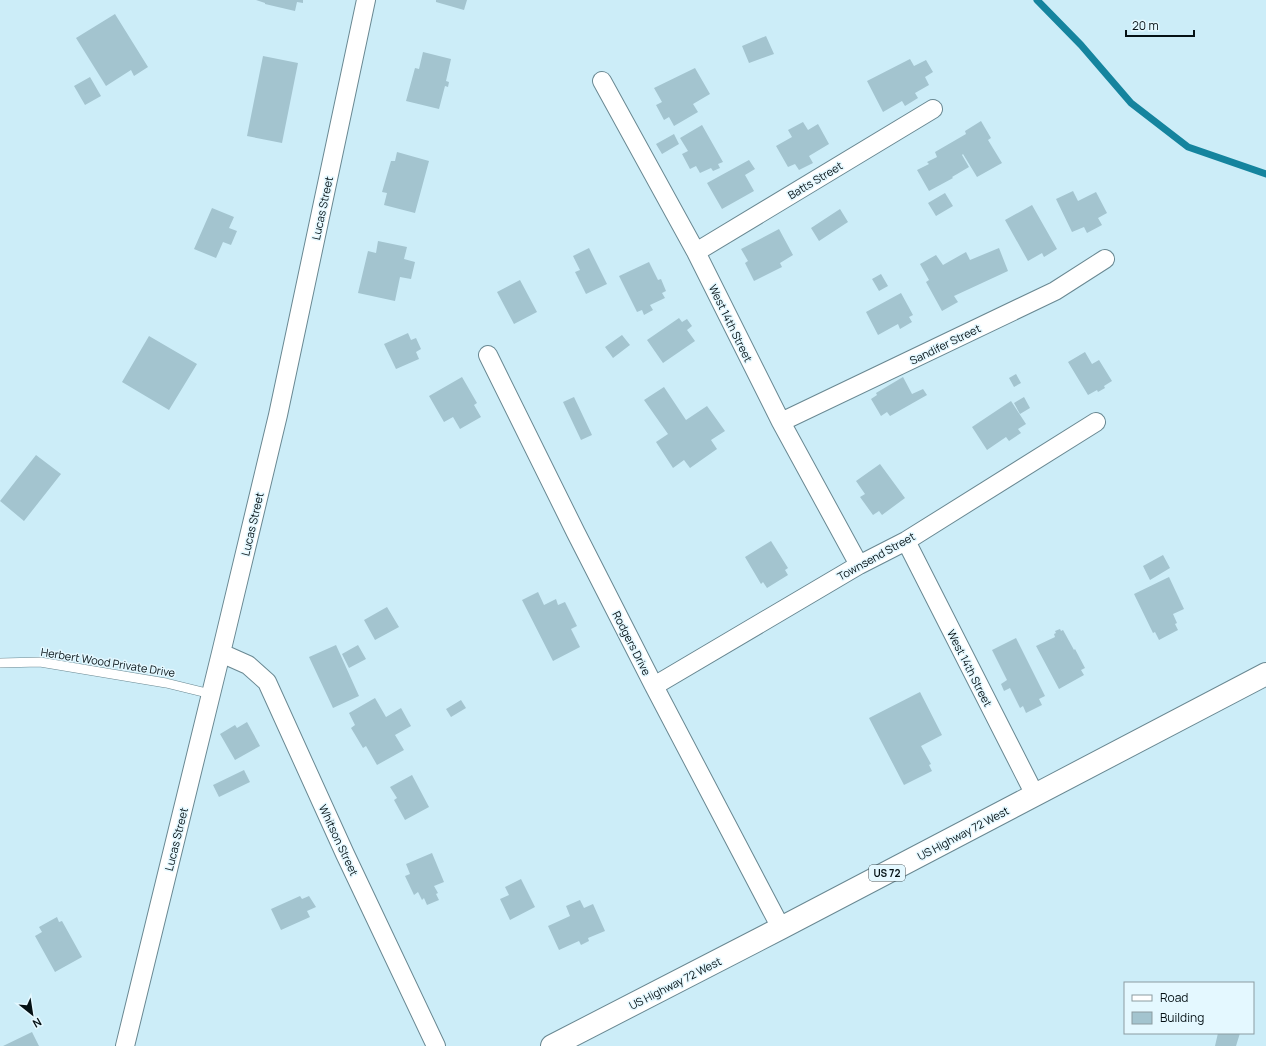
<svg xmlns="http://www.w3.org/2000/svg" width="1266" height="1046" font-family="Manrope,sans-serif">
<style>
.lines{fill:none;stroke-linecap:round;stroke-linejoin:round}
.stream{stroke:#15849e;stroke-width:7}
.building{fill:#a3c4cf}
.service-casing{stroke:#698892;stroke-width:10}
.minor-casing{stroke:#698892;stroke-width:20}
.trunk-casing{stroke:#698892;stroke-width:24}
.service{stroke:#fff;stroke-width:9}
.minor{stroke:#fff;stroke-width:18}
.trunk{stroke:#fff;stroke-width:22}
.labels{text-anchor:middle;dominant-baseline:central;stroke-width:3;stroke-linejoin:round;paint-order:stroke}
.shield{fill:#e4f8ff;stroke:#48565b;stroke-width:1}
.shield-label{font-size:10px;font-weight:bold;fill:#051115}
.street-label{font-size:11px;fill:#051115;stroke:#e4f8ff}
</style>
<rect width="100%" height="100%" fill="#ccedf8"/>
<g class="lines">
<path class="stream" d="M1037 0 1081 45 1131 103 1188 147 1266 174"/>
</g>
<path class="building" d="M256 0H303V3L297 2 295 11 265 4V3Z
M436 0H467L464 10 436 2Z
M115 14 148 67 134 76 131 70 106 86 76 38Z
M766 36 774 54 749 63 742 46Z
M423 52 451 59 446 81 449 82 448 87 445 86 439 109 406 101 415 68 419 69Z
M263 56 298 63 282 143 247 136Z
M910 59 914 66 926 60 933 72 925 77 929 85 915 93 918 98 905 106 902 101 883 112 867 81Z
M695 68 710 94 693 104 698 112 674 126 669 117 664 120 656 105 662 102 654 88Z
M90 77 101 96 85 105 74 86Z
M981 121 991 138 988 140 1002 163 977 177 963 154 962 155 969 167 952 177 953 178 929 191 917 170 929 164 927 162 937 157 935 152 966 134 965 131Z
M803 122 808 130 818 124 829 144 809 156 813 163 799 170 795 164 788 167 776 146 792 137 788 130Z
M702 125 723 162 718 164 720 168 713 171 711 168 700 173 696 166 690 169 682 154 688 151 680 138Z
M674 134 679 144 662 154 656 144Z
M397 152 429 161 415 213 384 205 387 193 382 192 391 161H395Z
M749 160 755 169 745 175 754 191 722 209 707 183Z
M1073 191 1078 201 1096 192 1107 213 1098 218 1102 225 1087 233 1084 227 1072 232 1056 199Z
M945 193 953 206 936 216 928 203Z
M1032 205 1057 249 1044 257 1042 253 1028 261 1005 220Z
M212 208 234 217 229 228 237 231 231 245 223 242 216 258 194 249Z
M840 209 848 222 819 241 811 228Z
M779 229 793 255 780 263 782 267 754 281 745 263 748 261 741 249Z
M378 241 407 247 404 259 415 262 411 279 400 277 395 301 358 293 368 251 376 253Z
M589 248 607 284 586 294 575 272 580 270 573 256Z
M999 248 1008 271 954 296 958 302 942 311 926 282 929 280 920 264 936 255 943 265 966 252 970 260Z
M649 262 658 280 661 279 666 291 662 293 665 298 650 305 653 310 644 315 642 310 637 312 619 276Z
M881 274 888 286 879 291 872 279Z
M520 280 537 312 514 324 497 292Z
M901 293 913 315 909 317 912 322 900 329 898 324 878 335 866 312Z
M679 318 682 322 687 319 692 326 687 330 695 341 663 363 647 340Z
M408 333 411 340 416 338 421 349 416 352 419 359 396 369 384 344Z
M622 335 630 345 613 358 605 347Z
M149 336 197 364 169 410 122 382Z
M1085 352 1092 364 1099 360 1112 381 1104 386 1105 388 1098 392 1097 390 1088 395 1068 362Z
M1016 374 1021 383 1014 387 1009 378Z
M462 377 477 403 474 405 481 417 460 429 453 417 444 422 429 396Z
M903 377 912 394 923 389 927 395 890 416 887 412 881 416 871 399 877 395 876 393Z
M664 387 686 420 707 406 725 431 711 440 717 449 690 468 684 460 673 468 656 442 668 434 644 400Z
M574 397 592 435 581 440 563 402Z
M1024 397 1030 408 1020 414 1014 403Z
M1011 401 1026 424 1018 429 1021 433 1009 441 1006 437 987 450 972 427Z
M36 455 61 474 24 521 0 501Z
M880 464 905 498 882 515 879 511 873 515 860 497 865 494 856 481Z
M771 541 788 568 785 570 788 575 767 588 763 582 761 584 745 557Z
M1163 555 1170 568 1150 580 1143 566Z
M1169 577 1184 609 1173 614 1177 623 1175 624 1178 630 1159 640 1155 632 1153 633 1134 594Z
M538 592 544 605 556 599 558 605 565 602 577 626 571 629 580 647 553 661 522 600Z
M387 607 399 627 375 640 364 620Z
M1060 629 1061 631 1063 630 1074 650 1075 649 1085 668 1081 670 1084 675 1059 689 1036 646 1055 637 1054 634 1056 633 1055 631Z
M1016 638 1045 696 1039 699 1042 705 1026 713 1023 706 1020 708 1010 688 1004 691 1001 684 1007 680 992 650Z
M336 645 359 696 333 708 309 657Z
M358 645 366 659 349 668 342 654Z
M920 692 942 735 921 746 931 764 929 765 932 771 904 785 869 718Z
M375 698 386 717 401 708 411 726 395 735 404 750 377 765 366 746 363 748 351 728 355 725 349 713Z
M461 700 466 708 451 717 446 709Z
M247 722 260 746 235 760 220 734 235 725 237 728Z
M244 770 250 782 219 797 213 785Z
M412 775 429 807 405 820 394 800 397 798 390 787Z
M432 853 444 882 434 886 438 893 436 894 439 900 427 905 424 898 422 900 418 892 414 895 405 876 410 874 406 864Z
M521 879 535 907 510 920 500 899 509 895 505 887Z
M300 896 302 899 309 896 316 907 307 911 310 917 281 930 271 909Z
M580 900 584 908 593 904 605 931 588 938 589 941 581 945 579 941 559 950 548 926 570 916 566 906Z
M57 917 59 922 62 921 82 957 55 972 35 936 42 932 39 927Z
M32 1032 39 1046H3Z
M1218 1033H1240L1236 1046H1215Z"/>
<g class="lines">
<g class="service-casing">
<path id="service" d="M0 663 40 662 166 683 211 694"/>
</g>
<g class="minor-casing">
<path id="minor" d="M602 81 696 252 781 422 859 565
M696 252 933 109
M488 355 576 533 654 686 781 928
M781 422 1055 291 1105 259
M906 541 1035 795
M221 653 248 665 267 682 345 854 436 1046
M654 686 859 565 906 541 1096 422
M125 1046 221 653 278 415 366 0"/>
</g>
<g class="trunk-casing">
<path id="trunk" d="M552 1046 781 928 1266 674"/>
</g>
<use href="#service" class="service"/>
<use href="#minor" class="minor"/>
<use href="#trunk" class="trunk"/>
</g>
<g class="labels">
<rect class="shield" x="869" y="865" width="36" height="16" rx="3"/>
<g class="shield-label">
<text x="887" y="873">US 72</text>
</g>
<g class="street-label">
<text transform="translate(815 180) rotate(-31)">Batts Street</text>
<text transform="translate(322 208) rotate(-78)">Lucas Street</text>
<text transform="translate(731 323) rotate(64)">West 14th Street</text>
<text transform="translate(945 344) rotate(-26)">Sandifer Street</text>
<text transform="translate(252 524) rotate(-77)">Lucas Street</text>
<text transform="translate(876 556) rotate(-29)">Townsend Street</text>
<text transform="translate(632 643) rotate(63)">Rodgers Drive</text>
<text transform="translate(108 662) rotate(9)">Herbert Wood Private Drive</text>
<text transform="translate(970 668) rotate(63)">West 14th Street</text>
<text transform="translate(963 833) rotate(-28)">US Highway 72 West</text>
<text transform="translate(176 839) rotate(-76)">Lucas Street</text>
<text transform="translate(339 840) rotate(65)">Whitson Street</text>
<text transform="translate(675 983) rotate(-27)">US Highway 72 West</text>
</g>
</g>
<rect x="1124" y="982" width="130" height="52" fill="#e4f8ff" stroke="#8b9ca1"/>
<rect x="1132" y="995" width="20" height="6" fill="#ffffff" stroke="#8b9ca1"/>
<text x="1160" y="1002" font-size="12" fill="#051115">Road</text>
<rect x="1132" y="1012" width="20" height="12" fill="#a3c4cf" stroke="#8b9ca1"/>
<text x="1160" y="1022" font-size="12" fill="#051115">Building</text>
<g transform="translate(32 1014) rotate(150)" stroke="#e4f8ff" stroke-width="3" paint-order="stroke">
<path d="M0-3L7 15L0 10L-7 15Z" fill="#051115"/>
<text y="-6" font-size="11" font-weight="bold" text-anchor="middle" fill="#051115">N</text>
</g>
<path d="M1126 30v6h68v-6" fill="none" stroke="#051115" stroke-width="2"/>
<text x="1132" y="30" font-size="12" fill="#051115" stroke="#e4f8ff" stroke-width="3" paint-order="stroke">20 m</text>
</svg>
